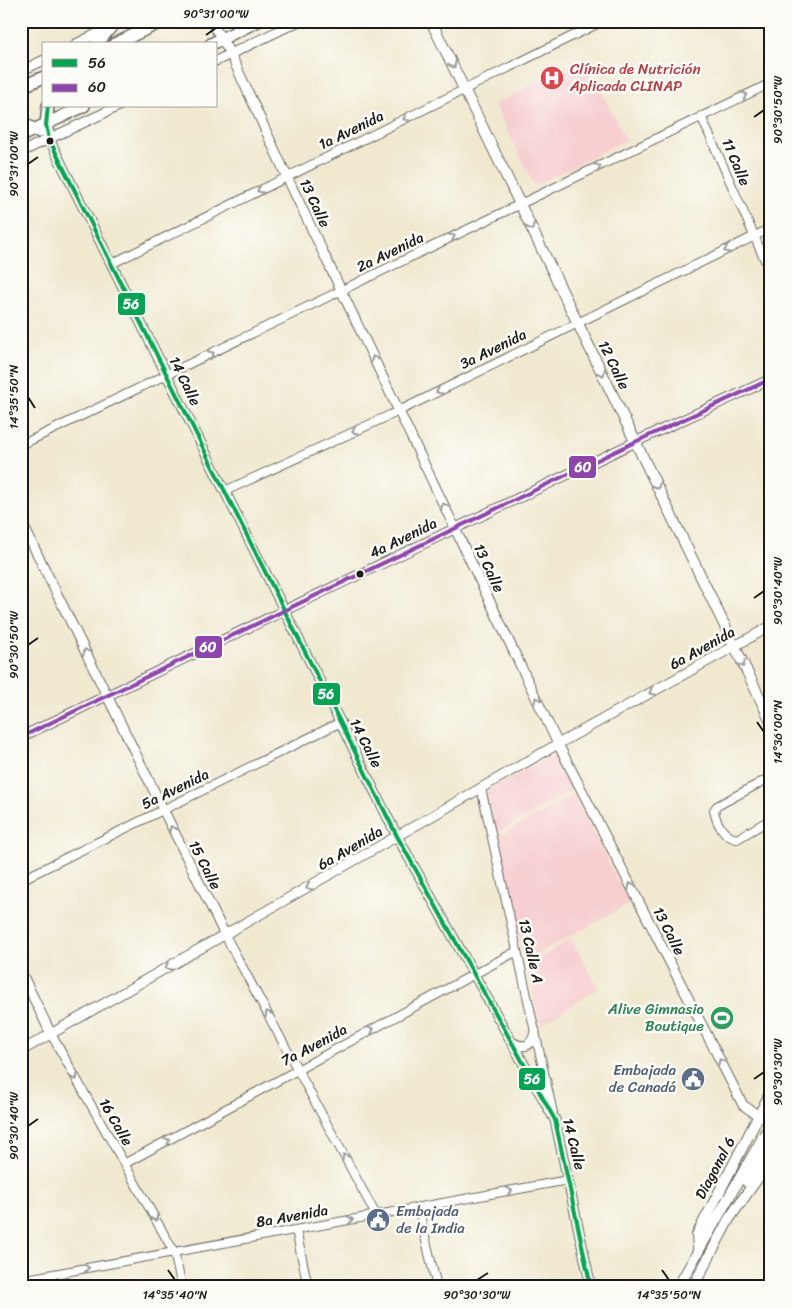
<svg xmlns="http://www.w3.org/2000/svg" width="792" height="1308" font-family="Sriracha,sans-serif">
<style>
.built{fill:#f7cfd1}
.lines{fill:none;stroke-linecap:round;stroke-linejoin:round}
.minor-casing{stroke:#66645b;stroke-width:10}
.tertiary-casing{stroke:#66645b;stroke-width:11}
.secondary-casing{stroke:#66645b;stroke-width:12}
.primary-casing{stroke:#66645b;stroke-width:14}
.minor{stroke:#fff;stroke-width:8}
.tertiary{stroke:#fff;stroke-width:9}
.secondary{stroke:#fff;stroke-width:10}
.primary{stroke:#fff;stroke-width:11}
.bus-1-casing{stroke:#fdfcf7;stroke-width:8}
.bus-2-casing{stroke:#fdfcf7;stroke-width:8}
.bus-1{stroke:#00a651;stroke-width:4}
.bus-2{stroke:#8e44ad;stroke-width:4}
.oneway{stroke:#999}
.ticks{fill:none;stroke:#1c1c1c;stroke-width:2}
.bus-dot{fill:#1c1c1c;stroke:#fdfcf7;stroke-width:2}
.labels{text-anchor:middle;dominant-baseline:central;stroke-width:5;stroke-linejoin:round;paint-order:stroke}
.health-label{font-size:15px;fill:#be3a42;stroke:#fdfcf7;text-anchor:start}
.street-label{font-size:15px;fill:#1c1c1c;stroke:#fdfcf7}
.leisure-label{font-size:15px;fill:#27864d;stroke:#fdfcf7;text-anchor:end}
.service-label{font-size:15px;fill:#4e5e75;stroke:#fdfcf7;text-anchor:end}
.line-badge{stroke:#fdfcf7;stroke-width:2}
.badge-label{font-size:14px;text-anchor:middle;font-weight:bold;fill:#fff}
.neatline{fill:none;stroke:#1c1c1c;stroke-width:2}
.ticks-label{font-size:12px;text-anchor:middle;fill:#1c1c1c}
</style>
<rect width="100%" height="100%" fill="#fdfcf7"/>
<filter id="ink" filterUnits="userSpaceOnUse"><feTurbulence type="fractalNoise" baseFrequency=".02" numOctaves="2"/><feDisplacementMap in="SourceGraphic" scale="10" xChannelSelector="R" yChannelSelector="G"/><feConvolveMatrix kernelMatrix="1 2 1 2 8 2 1 2 1" color-interpolation-filters="sRGB"/></filter>
<filter id="wash" filterUnits="userSpaceOnUse"><feTurbulence type="fractalNoise" baseFrequency=".0096" numOctaves="4" result="noise"/><feDisplacementMap in="SourceGraphic" scale="20" xChannelSelector="R" yChannelSelector="G"/><feGaussianBlur stdDeviation="1.12" result="paint"/><feColorMatrix in="noise" values="0 0 0 0 0 0 0 0 0 0 0 0 0 0 0 0 0 1.4 0 .05"/><feComposite in="paint" operator="in"/></filter>
<g filter="url(#wash)">
<rect width="100%" height="100%" fill="#f0e9d0"/>
<path class="built" d="M585 58 626 140 535 186 494 104Z
M558 752 577 788 496 834 487 791Z
M574 794 630 904 524 961 495 838Z
M571 939 598 988 540 1026 526 966Z"/>
</g>
<g filter="url(#ink)">
<g class="lines">
<g class="minor-casing">
<path id="minor" d="M701 116 771 274
M111 264 603 21
M21 445 771 83
M770 469 771 471
M225 491 399 411 771 228
M771 777 717 806 714 810C716 823 724 837 737 839L771 819
M481 788 553 1113
M21 880 341 722
M225 935 376 1215
M51 1034 174 1252 182 1287
M124 1164 517 951
M418 1207 437 1287
M296 1230 308 1287
M21 1280 568 1180"/>
</g>
<g class="tertiary-casing">
<path id="tertiary" d="M211 21 231 55 287 177 558 744 743 1105 759 1116
M76 44 123 21
M216 61 299 21
M21 71 44 60
M49 139 397 836 555 1120 591 1287
M21 152 119 106
M21 521 225 935
M21 737 635 442 771 379
M21 972 51 1034
M512 1042C525 1050 533 1045 535 1031
M21 1051 558 744 771 626
M537 1089 540 1091 543 1090 546 1081"/>
</g>
<g class="secondary-casing">
<path id="secondary" d="M431 21 771 721
M759 1116 771 1119
M747 1182 771 1143
M698 1248 697 1235 771 1092
M678 1287 766 1132
M693 1287 729 1219 771 1159"/>
</g>
<g class="primary-casing">
<path id="primary" d="M97 44 111 27
M115 44 163 21
M211 44 258 21
M21 87 44 77
M48 106 46 125 49 139
M21 122 39 132
M21 136 84 106"/>
</g>
<use href="#minor" class="minor"/>
<use href="#tertiary" class="tertiary"/>
<use href="#secondary" class="secondary"/>
<use href="#primary" class="primary"/>
<g class="bus-1-casing">
<path id="bus-1" d="M48 106 46 125 49 139 397 836 555 1120 591 1287"/>
</g>
<g class="bus-2-casing">
<path id="bus-2" d="M21 737 635 442 771 379"/>
</g>
<use href="#bus-1" class="bus-1"/>
<use href="#bus-2" class="bus-2"/>
</g>
<defs><path id="oneway-chevron" d="M-2-3.5L2.5 0L-2 3.5" fill="none" stroke-width="1.6" stroke-linecap="round" stroke-linejoin="round" transform="scale(1.25)"/></defs>
<g class="oneway">
<use href="#oneway-chevron" transform="translate(453 65) rotate(64)"/>
<use href="#oneway-chevron" transform="translate(744 95) rotate(-26)"/>
<use href="#oneway-chevron" transform="translate(406 118) rotate(154)"/>
<use href="#oneway-chevron" transform="translate(598 167) rotate(-26)"/>
<use href="#oneway-chevron" transform="translate(260 190) rotate(154)"/>
<use href="#oneway-chevron" transform="translate(531 227) rotate(65)"/>
<use href="#oneway-chevron" transform="translate(452 237) rotate(-26)"/>
<use href="#oneway-chevron" transform="translate(727 250) rotate(154)"/>
<use href="#oneway-chevron" transform="translate(211 354) rotate(-26)"/>
<use href="#oneway-chevron" transform="translate(374 359) rotate(-115)"/>
<use href="#oneway-chevron" transform="translate(602 373) rotate(64)"/>
<use href="#oneway-chevron" transform="translate(439 391) rotate(154)"/>
<use href="#oneway-chevron" transform="translate(355 431) rotate(155)"/>
<use href="#oneway-chevron" transform="translate(657 486) rotate(64)"/>
<use href="#oneway-chevron" transform="translate(444 506) rotate(-116)"/>
<use href="#oneway-chevron" transform="translate(86 652) rotate(-116)"/>
<use href="#oneway-chevron" transform="translate(742 664) rotate(64)"/>
<use href="#oneway-chevron" transform="translate(652 692) rotate(151)"/>
<use href="#oneway-chevron" transform="translate(537 700) rotate(-116)"/>
<use href="#oneway-chevron" transform="translate(172 829) rotate(-117)"/>
<use href="#oneway-chevron" transform="translate(631 886) rotate(-117)"/>
<use href="#oneway-chevron" transform="translate(309 887) rotate(150)"/>
<use href="#oneway-chevron" transform="translate(168 967) rotate(150)"/>
<use href="#oneway-chevron" transform="translate(268 1014) rotate(-119)"/>
<use href="#oneway-chevron" transform="translate(371 1030) rotate(-28)"/>
<use href="#oneway-chevron" transform="translate(721 1062) rotate(-117)"/>
<use href="#oneway-chevron" transform="translate(75 1077) rotate(60)"/>
<use href="#oneway-chevron" transform="translate(167 1141) rotate(-29)"/>
<use href="#oneway-chevron" transform="translate(345 1157) rotate(-118)"/>
<use href="#oneway-chevron" transform="translate(509 1191) rotate(-10)"/>
<use href="#oneway-chevron" transform="translate(155 1218) rotate(60)"/>
<use href="#oneway-chevron" transform="translate(350 1220) rotate(-10)"/>
<use href="#oneway-chevron" transform="translate(86 1268) rotate(-10)"/>
</g>
</g>
<path class="ticks" d="M206 35 216 28M754 117 764 110M28 164 38 157M28 397 35 408M754 598 764 591M28 645 38 638M757 722 764 732M754 1079 764 1072M28 1126 38 1119M168 1270 175 1280M662 1270 669 1280M477 1280 488 1273"/>
<defs>
<g id="hospital-disc" transform="scale(1.25)"><circle r="9.5" fill="#e0444e" stroke="#fdfcf7"/><path d="M-5-5h3v3.5h4V-5h3V5h-3V1.5h-4V5h-3Z" fill="#fff"/></g>
<g id="stadium-disc" transform="scale(1.25)"><circle r="9.5" fill="#2e9e5b" stroke="#fdfcf7"/><path d="M0-5a6.5 5 0 1 0 0 10a6.5 5 0 1 0 0-10ZM-3.5-1.8h7v3.6h-7Z" fill="#fff"/></g>
<g id="civic-disc" transform="scale(1.25)"><circle r="9.5" fill="#5c6f8a" stroke="#fdfcf7"/><path d="M-.6-6.5H3V-4.5H.6V-3L4-1V1h2V6H-6V1h2V-1L-.6-3ZM-1.2 2.5V6h2.4V2.5Z" fill="#fff"/></g>
</defs>
<g fill-rule="evenodd">
<use href="#hospital-disc" x="552" y="78"/>
<use href="#stadium-disc" x="722" y="1018"/>
<use href="#civic-disc" x="693" y="1079"/>
<use href="#civic-disc" x="378" y="1220"/>
</g>
<g class="bus-dot">
<circle cx="50" cy="141" r="4.5"/>
<circle cx="360" cy="574" r="4.5"/>
</g>
<g class="labels">
<g class="health-label">
<text x="570" y="69">Clínica de Nutrición<tspan x="570" dy="17">Aplicada CLINAP</tspan></text>
</g>
<g class="street-label">
<text transform="translate(351 130) rotate(-26)">1a Avenida</text>
<text transform="translate(736 162) rotate(67)">11 Calle</text>
<text transform="translate(315 203) rotate(65)">13 Calle</text>
<text transform="translate(390 252) rotate(-26)">2a Avenida</text>
<text transform="translate(493 349) rotate(-26)">3a Avenida</text>
<text transform="translate(614 365) rotate(64)">12 Calle</text>
<text transform="translate(185 381) rotate(64)">14 Calle</text>
<text transform="translate(403 538) rotate(-26)">4a Avenida</text>
<text transform="translate(489 568) rotate(65)">13 Calle</text>
<text transform="translate(702 648) rotate(-29)">6a Avenida</text>
<text transform="translate(366 743) rotate(63)">14 Calle</text>
<text transform="translate(175 789) rotate(-26)">5a Avenida</text>
<text transform="translate(350 848) rotate(-30)">6a Avenida</text>
<text transform="translate(205 865) rotate(63)">15 Calle</text>
<text transform="translate(669 931) rotate(63)">13 Calle</text>
<text transform="translate(531 951) rotate(77)">13 Calle A</text>
<text transform="translate(314 1045) rotate(-28)">7a Avenida</text>
<text transform="translate(116 1122) rotate(60)">16 Calle</text>
<text transform="translate(574 1144) rotate(76)">14 Calle</text>
<text transform="translate(715 1168) rotate(-62)">Diagonal 6</text>
<text transform="translate(292 1216) rotate(-10)">8a Avenida</text>
</g>
<g class="leisure-label">
<text x="704" y="1009">Alive Gimnasio<tspan x="704" dy="17">Boutique</tspan></text>
</g>
<g class="service-label">
<text x="676" y="1070">Embajada<tspan x="676" dy="17">de Canadá</tspan></text>
<text x="396" y="1211" text-anchor="start">Embajada<tspan x="396" dy="17">de la India</tspan></text>
</g>
</g>
<g class="line-badge">
<rect x="117" y="292" width="29" height="24" rx="5" fill="#00a651"/>
<rect x="568" y="455" width="29" height="24" rx="5" fill="#8e44ad"/>
<rect x="194" y="635" width="29" height="24" rx="5" fill="#8e44ad"/>
<rect x="312" y="682" width="29" height="24" rx="5" fill="#00a651"/>
<rect x="518" y="1067" width="28" height="24" rx="5" fill="#00a651"/>
</g>
<g class="badge-label">
<text x="131" y="309">56</text>
<text x="583" y="472">60</text>
<text x="208" y="652">60</text>
<text x="326" y="699">56</text>
<text x="532" y="1084">56</text>
</g>
<rect width="792" height="1308" fill="none" stroke="#fdfcf7" stroke-width="55"/>
<rect x="42" y="42" width="175" height="65" fill="#fdfcf7" stroke="#a3a29f"/>
<rect x="52" y="59" width="25" height="8" fill="#00a651" stroke="#a3a29f"/>
<text x="88" y="68" font-size="15" fill="#1c1c1c">56</text>
<rect x="52" y="84" width="25" height="8" fill="#8e44ad" stroke="#a3a29f"/>
<text x="88" y="92" font-size="15" fill="#1c1c1c">60</text>
<rect x="28" y="28" width="736" height="1252" class="neatline"/>
<g class="ticks-label">
<text x="216" y="18">90°31'00"W</text>
<text transform="translate(778 110) rotate(-90)" y="4">90°30'50"W</text>
<text transform="translate(14 164) rotate(-90)" y="4">90°31'00"W</text>
<text transform="translate(14 397) rotate(-90)" y="4">14°35'50"N</text>
<text transform="translate(778 591) rotate(-90)" y="4">90°30'40"W</text>
<text transform="translate(14 645) rotate(-90)" y="4">90°30'50"W</text>
<text transform="translate(778 732) rotate(-90)" y="4">14°36'00"N</text>
<text transform="translate(778 1072) rotate(-90)" y="4">90°30'30"W</text>
<text transform="translate(14 1126) rotate(-90)" y="4">90°30'40"W</text>
<text x="175" y="1299">14°35'40"N</text>
<text x="477" y="1299">90°30'30"W</text>
<text x="669" y="1299">14°35'50"N</text>
</g>
</svg>
